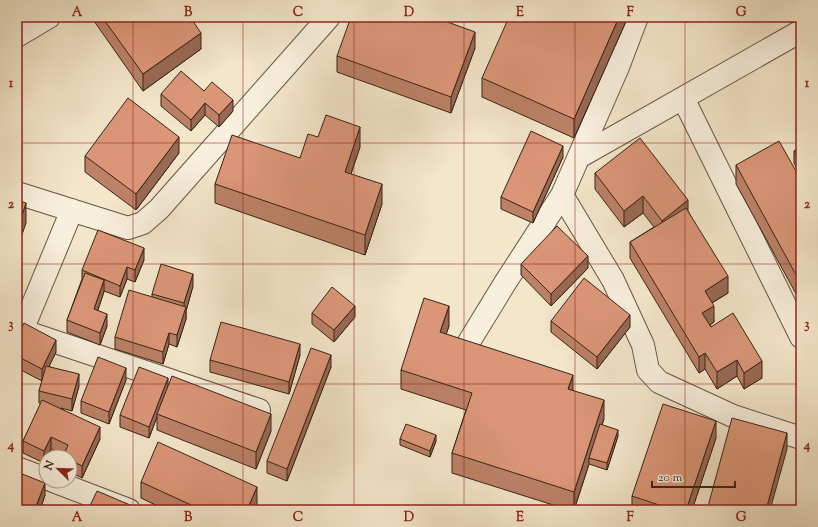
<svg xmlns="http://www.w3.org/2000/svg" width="818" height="527" font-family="'Sorts Mill Goudy',serif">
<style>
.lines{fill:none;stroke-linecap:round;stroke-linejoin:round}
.street-casing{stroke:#665443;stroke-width:24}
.street{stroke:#f8efdd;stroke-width:22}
.wall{fill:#bc8167;stroke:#362416}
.shaded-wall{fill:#996954;stroke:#362416}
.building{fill:#db9678;stroke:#362416}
.grid{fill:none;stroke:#8f2418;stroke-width:1;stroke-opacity:0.55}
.neatline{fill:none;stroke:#8f2418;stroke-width:1.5}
.grid-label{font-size:13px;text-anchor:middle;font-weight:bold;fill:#8f2418}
</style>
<rect width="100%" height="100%" fill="#f4e6cb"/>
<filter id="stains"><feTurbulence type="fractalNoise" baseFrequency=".005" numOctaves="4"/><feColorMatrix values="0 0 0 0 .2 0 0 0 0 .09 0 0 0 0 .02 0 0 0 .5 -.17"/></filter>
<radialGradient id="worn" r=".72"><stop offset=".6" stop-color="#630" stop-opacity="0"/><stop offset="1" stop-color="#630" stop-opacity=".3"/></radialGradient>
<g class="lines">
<g class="street-casing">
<path id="street" d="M17 36 49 17
M683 98 801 337
M579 157 801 31
M17 193 128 228 143 223 159 209 329 17
M562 195 613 280 643 345 648 370 659 382 733 416 801 438
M72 210 26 321 25 328 29 333 259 410
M464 350 505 283 562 195 618 67 637 17
M17 468 46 479
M53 481 129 510"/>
</g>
<use href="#street" class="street"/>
</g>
<path class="wall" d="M94 17H190L201 49 143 91 94 21Z
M628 17 574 138 482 97V78Z
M475 48 451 113 337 72V56Z
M204 91 233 111 219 127 205 115 191 131 161 106V94Z
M318 137 360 147 351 174 382 204 365 255 215 203V184L300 158Z
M801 147V177L794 163V151Z
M179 153 136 210 85 172V156Z
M563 157 533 223 501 209V197Z
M736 165 801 180V303L736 184Z
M595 173 688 211 728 293 712 303 714 322 710 325 762 378 744 389 737 376 717 389 705 369 699 373 630 258V242L654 227 643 213 624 227 595 189Z
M144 260 135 282 127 279 120 297 104 291 98 310 107 326 100 345 67 332V320L82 279V270Z
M521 264 588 268 551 306 521 275Z
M193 286 186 311V319L177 347 169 344 163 364 115 349V337L152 297V294Z
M312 313 355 317 334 342 312 324Z
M551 321 630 327 597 369 551 332Z
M449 326 446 334 573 390 604 419 602 425 618 436 607 470 589 464 574 510H569L452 473V453L466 410 401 389V370Z
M17 337 56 352 49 366 79 386 72 411 61 408 100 439 82 478 70 472V457H63V455L51 449 47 457H46L44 463 23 453V441L41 404 39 403V391L42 381 17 368Z
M300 355 289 394 210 372V360Z
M331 367 287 481 267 473V461Z
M126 380 109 424 81 413V401Z
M168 387 271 431 256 469 157 430V417L149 438 120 427V415Z
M716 438 692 510H632V496Z
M400 439 436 441 430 457 400 445Z
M141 482 257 504 255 510H166L141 498Z
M45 495 40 510H17Z"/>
<path class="shaded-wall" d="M619 17H628L574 138V119Z
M475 32V48L451 113V97Z
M201 33V49L143 91V74Z
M233 100V111L219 127V115Z
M205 103V115L191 131V120Z
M360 127V147L345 191V172Z
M179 137V153L136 210V194Z
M563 146V157L533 223V212Z
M382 184V204L365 255V235Z
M643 196V213L624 227V211Z
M688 200V217L662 237V221Z
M26 203V223L17 249V230Z
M144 248V260L135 282V270Z
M588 256V268L551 306V294Z
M127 267V279L120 297V286Z
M193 274V286L186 311V319L177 347V335L184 312V303Z
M728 276V293L705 307V291Z
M104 280V292L94 321V309Z
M355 306V317L334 342V330Z
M449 306V326L440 352V332Z
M714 306V322L702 330V313Z
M107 314V326L100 345V333Z
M630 315V327L597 369V357Z
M169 333V344L163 364V352Z
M56 340V352L42 381V369Z
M300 344V355L289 394V382Z
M705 353V369L699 373V357Z
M331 355V367L287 481V469Z
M737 360V376L717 389V372Z
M762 361V378L744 389V373Z
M126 368V380L109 424V412Z
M79 374V386L72 411V399Z
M573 375V394L568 389Z
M168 378V390L157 414V417L149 438V427Z
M19 397V413L17 417V401Z
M604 400V419L591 458H589V464L574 510V492Z
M271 414V431L256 469V452Z
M716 421V438L692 510H686Z
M100 427V439L82 478V466Z
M618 430V436L607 470V463Z
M787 433V449L770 510H766Z
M436 435V441L430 457V451Z
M51 437V449L47 457H46L44 463V451Z
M45 483V495L40 510H35Z
M257 487V504L255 510H247Z"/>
<path class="building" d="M102 17H190L201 33 143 74Z
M351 17H434L475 32 451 97 337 56Z
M509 17H619L574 119 482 78Z
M181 71 204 91 212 82 233 100 219 115 205 103 191 120 161 94Z
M128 98 179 137 136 194 85 156Z
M326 115 360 127 345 172 382 184 365 235 215 184 232 135 300 158 308 134 318 137Z
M531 131 563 146 533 212 501 197Z
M640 138 688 200 662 221 643 196 624 211 595 173Z
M779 141 801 180V284L736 165Z
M801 147V165L794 151Z
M17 200 26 203 17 230Z
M686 208 728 276 705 291 714 306 702 313 711 327 733 313 762 361 744 373 737 360 717 372 705 353 699 357 630 242Z
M557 226 588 256 551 294 521 264Z
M98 230 144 248 135 270 127 267 120 286 82 270Z
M161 264 193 274 184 303 152 294Z
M85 273 104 280 94 309 107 314 100 333 67 320Z
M584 278 630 315 597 357 551 321Z
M332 287 355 306 334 330 312 313Z
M129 290 186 307 177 335 169 333 163 352 115 337Z
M424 298 449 306 440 332 573 375 568 389 604 400 574 492 452 453 472 393 401 370Z
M221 322 300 344 289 382 210 360Z
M24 323 56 340 42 369 17 356V337Z
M311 348 331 355 287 469 267 461Z
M98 357 126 368 109 412 81 401Z
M46 366 79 374 72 399 39 391Z
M139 367 168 378 149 427 120 415Z
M172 376 271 414 256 452 157 414Z
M42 400 100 427 82 466 70 460V457H63L68 445 51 437 44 451 23 441Z
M663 404 716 421 686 510H674L632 496Z
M732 418 787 433 766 510H707Z
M406 424 436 435 430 451 400 439Z
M600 424 618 430 607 463 589 458Z
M158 442 257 487 247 510H202L141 482Z
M17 472 45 483 35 509 32 507 31 510H17Z
M97 491 142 510H88Z"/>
<path class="grid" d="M133 17V510M243 17V510M354 17V510M464 17V510M575 17V510M685 17V510M17 143H801M17 264H801M17 384H801"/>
<rect width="818" height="527" fill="none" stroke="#f4e6cb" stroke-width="44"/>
<g transform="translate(58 469) rotate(293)"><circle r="19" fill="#f8efdd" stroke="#aa9e8d"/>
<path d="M0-3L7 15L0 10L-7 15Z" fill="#8f2418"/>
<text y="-6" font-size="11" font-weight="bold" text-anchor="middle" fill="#362416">N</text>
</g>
<path d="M652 481v6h83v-6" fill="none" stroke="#362416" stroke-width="2"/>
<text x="658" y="481" font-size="12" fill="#362416" stroke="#f8efdd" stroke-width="3" paint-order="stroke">20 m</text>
<rect x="22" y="22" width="774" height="483" class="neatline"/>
<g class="grid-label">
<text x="77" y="16">A</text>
<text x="188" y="16">B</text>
<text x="298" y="16">C</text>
<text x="409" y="16">D</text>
<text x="520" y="16">E</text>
<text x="630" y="16">F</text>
<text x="741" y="16">G</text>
<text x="11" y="87">1</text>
<text x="807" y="87">1</text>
<text x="11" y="208">2</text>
<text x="807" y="208">2</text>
<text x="11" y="328">3</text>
<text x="807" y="328">3</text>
<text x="11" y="449">4</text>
<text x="807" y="449">4</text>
<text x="77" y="521">A</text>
<text x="188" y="521">B</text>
<text x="298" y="521">C</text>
<text x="409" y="521">D</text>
<text x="520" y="521">E</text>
<text x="630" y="521">F</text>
<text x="741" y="521">G</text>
</g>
<rect width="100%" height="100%" filter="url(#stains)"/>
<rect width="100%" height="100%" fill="url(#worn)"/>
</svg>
